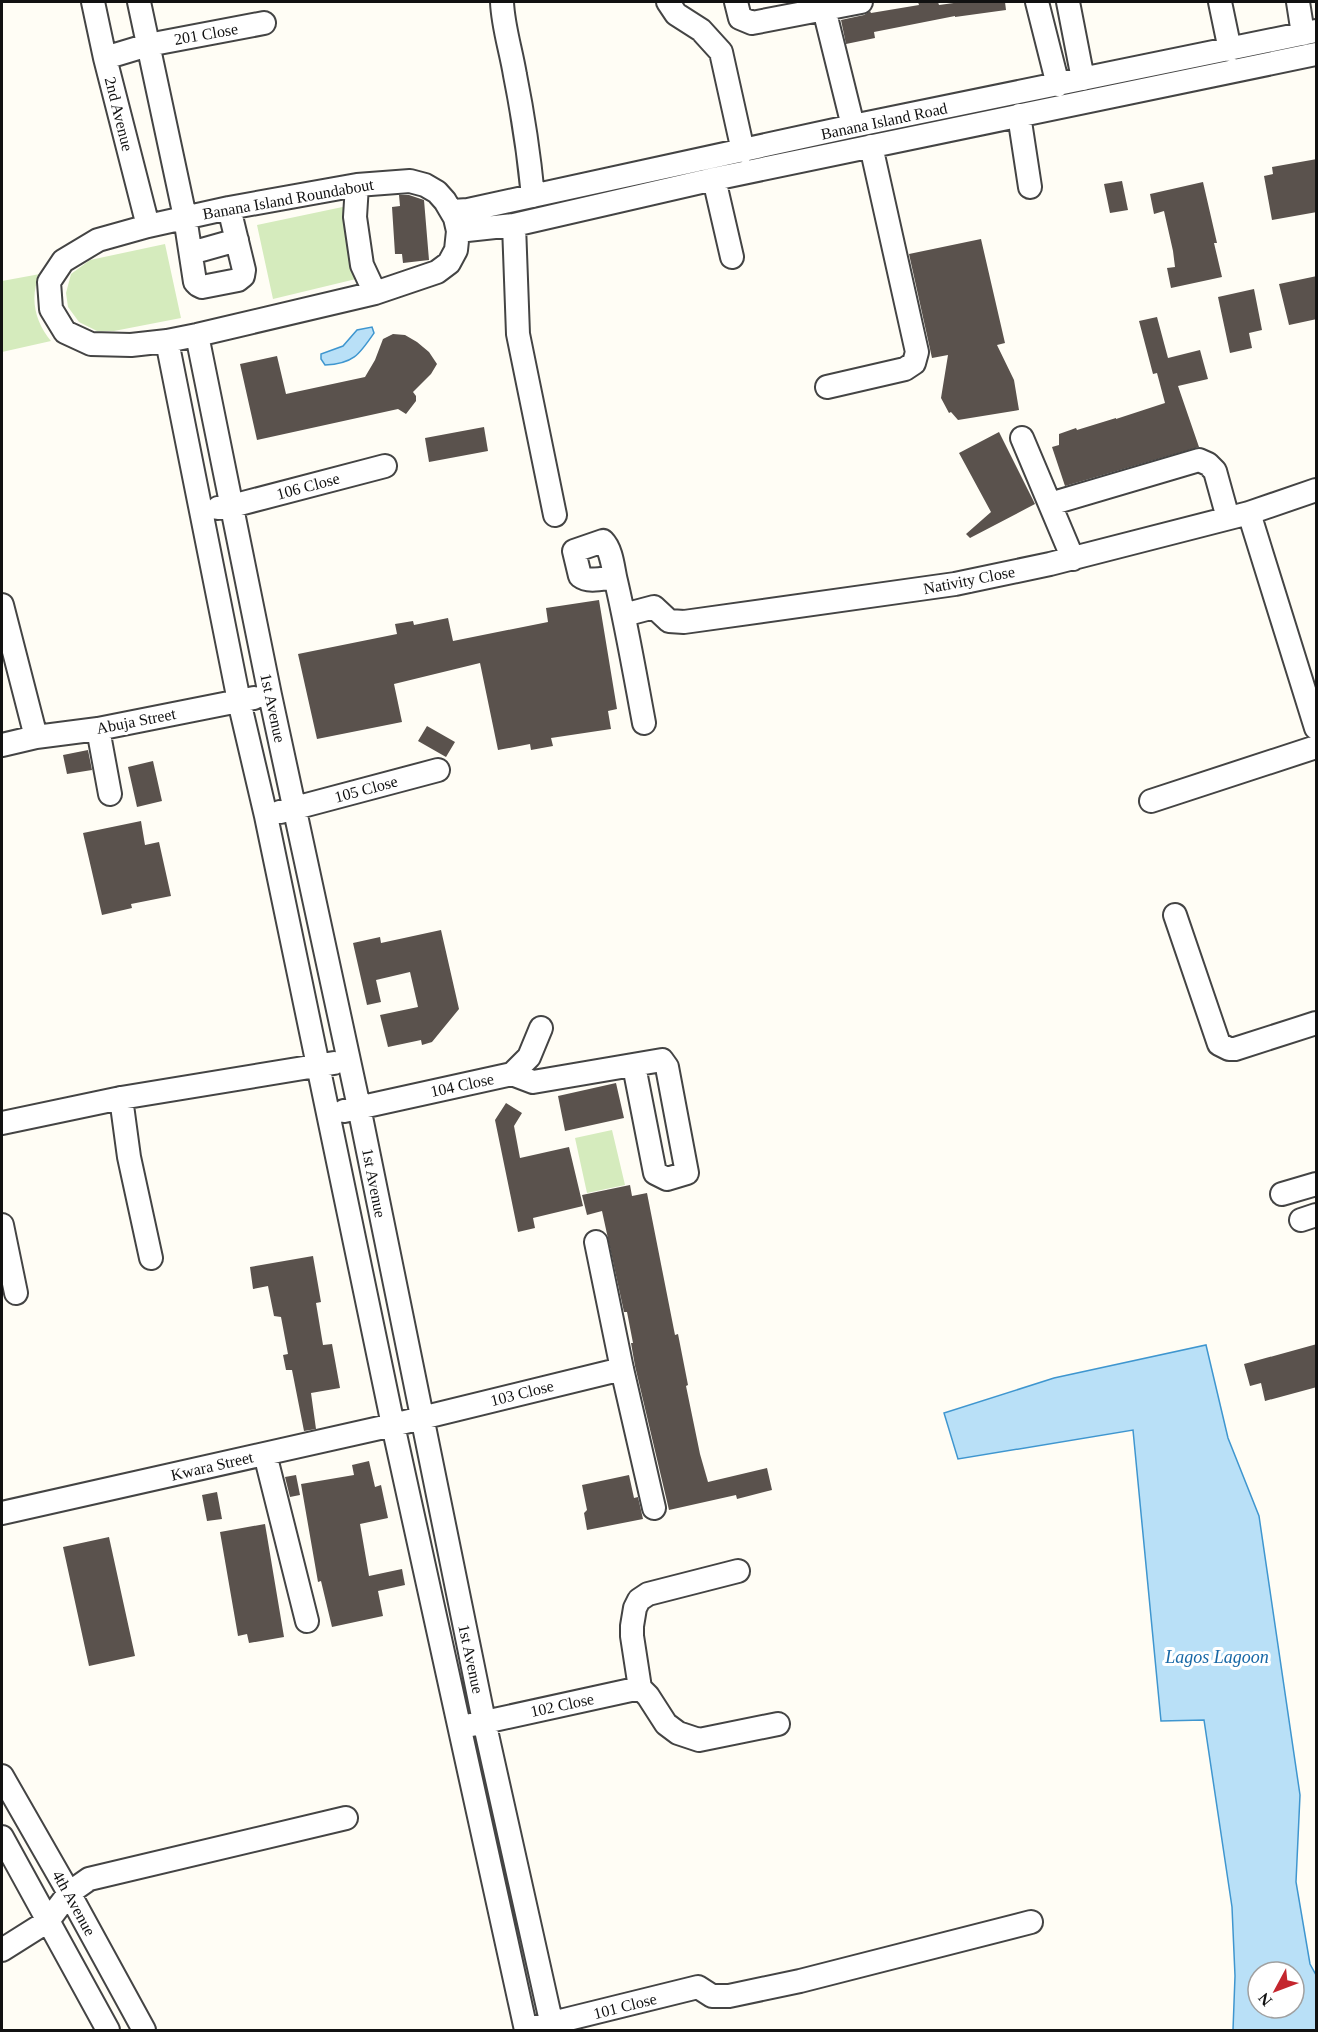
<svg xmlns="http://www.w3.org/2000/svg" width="1318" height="2032" font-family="Georgia,serif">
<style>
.green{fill:#d5ebbd}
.water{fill:#b9e0f7;stroke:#3f96cf;stroke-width:1.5;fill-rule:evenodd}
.building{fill:#5a524d}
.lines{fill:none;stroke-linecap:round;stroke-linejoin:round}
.minor-casing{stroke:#444;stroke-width:26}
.minor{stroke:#fff;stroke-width:22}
.labels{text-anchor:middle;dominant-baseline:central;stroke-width:6;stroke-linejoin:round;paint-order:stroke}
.street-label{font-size:16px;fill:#111;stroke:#fff}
.water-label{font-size:18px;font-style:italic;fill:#1768a6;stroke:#fff}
</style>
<rect width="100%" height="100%" fill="#fffdf5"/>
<path class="green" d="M352 205 356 279 273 299 257 225Z
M165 244 181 318 114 331H97L79 322 68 307 66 293 71 274 90 260Z
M40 274C29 297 35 322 51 341L2 352V281Z
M612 1130 625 1185 587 1193 575 1138Z"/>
<path class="water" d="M372 327 374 333C359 355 353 364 325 365L321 359V354L343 346 357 330Z
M1206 1345 1228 1438 1259 1516 1300 1795 1296 1882 1310 1964 1316 1975V2030H1233L1235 1976 1232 1907 1204 1720 1161 1721 1133 1430 958 1459 944 1413 1054 1378ZM1258 1972H1294V2008H1258Z"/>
<path class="building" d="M918 2H938L939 5 961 2H1005L1006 10 955 17V16L874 32 875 38 846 44 841 20 864 15 870 11 871 13 919 5Z
M1317 159V212L1272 220 1264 176 1273 174 1272 167Z
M1122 181 1128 210 1110 213 1104 184Z
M1203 182 1217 243H1214L1222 277 1171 288 1167 268 1175 267 1173 251 1164 211 1154 214 1150 194Z
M399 195H409L424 200 429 260 403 263 402 254H395L392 207 400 206Z
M981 239 1005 343 997 345 1014 380 1019 410 958 420 951 412 949 413 941 398 948 355 932 358 909 254Z
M1317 276V319L1289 325 1279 284Z
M1254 289 1262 330 1249 333 1252 348 1230 353 1218 297Z
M1157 317 1168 358 1200 350 1208 379 1178 386 1199 447 1065 486 1052 447 1059 445V434L1076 428 1077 430 1116 418V419L1165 403 1157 373 1153 374 1139 321Z
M393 334 405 335 417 342 429 352 437 364 431 374 413 392 416 396V401L406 414 398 409 257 440 240 364 277 356 286 394 365 377 375 360 383 339Z
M484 427 488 451 429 462 425 438Z
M999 432 1035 504 970 538 966 534 991 512 959 453Z
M599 600 617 709 608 711 611 729 551 738 553 746 531 750 530 744 498 750 480 663 394 684 402 722 317 739 298 654 397 634 395 624 413 621 414 625 448 618 453 641 548 622 546 608Z
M427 726 455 742 446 757 418 741Z
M88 750 92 770 67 774 63 755Z
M153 761 162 801 137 807 128 767Z
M141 821 145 845 159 842 171 896 131 904 132 908 102 915 83 833Z
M441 930 459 1009 432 1042 422 1045 421 1040 388 1047 380 1015 418 1007 410 972 376 980 381 1002 367 1005 353 943 380 937 381 943Z
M616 1083 624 1118 565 1131 558 1096Z
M506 1103 522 1113 514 1126 520 1158 569 1147 583 1206 533 1218 535 1228 518 1232 495 1120Z
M630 1185 632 1196 647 1193 675 1335 678 1334 688 1385 686 1386 700 1454 708 1482 767 1468 772 1490 737 1499 736 1495 669 1510 635 1366 631 1343H633L627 1312H624L602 1211 587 1215 582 1195Z
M313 1256 321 1302 316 1303 323 1345 332 1344 340 1388 311 1393 316 1429 304 1431 292 1370H286L283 1355 288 1354 281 1317 274 1316 268 1286 253 1289 250 1267Z
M1317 1344V1387L1265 1401 1261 1383 1250 1386 1244 1364Z
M369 1461 375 1487 381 1485 388 1518 360 1524 369 1576 402 1569 405 1585 378 1591 383 1616 332 1627 321 1581 318 1582 301 1484 354 1475 352 1465Z
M296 1475 300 1495 290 1497 285 1477Z
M629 1475 634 1498 638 1497 643 1519 587 1530 584 1513 587 1510 582 1485Z
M217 1492 222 1519 207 1521 202 1495Z
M265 1524 284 1637 249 1643 247 1634 238 1636 220 1532Z
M109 1537 135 1656 89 1666 63 1547Z"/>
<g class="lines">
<g class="minor-casing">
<path id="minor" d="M93 2 105 58 148 226
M139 2 185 217 195 282 198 285 202 287 238 280 243 276 244 270 229 208
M502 2C503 27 511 50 515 75 523 115 529 155 533 196
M668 2 676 14 701 30 721 52 743 151
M736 2 740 18 752 23 861 2
M1037 2 1058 85
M1068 2 1083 79
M1220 2 1230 50
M1298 2 1303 34
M824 9 853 126
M105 58 148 45 264 23
M1019 115 1030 187
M714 179 732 257
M410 181 425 185 437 192 445 201 455 218 458 231 456 250 449 263 437 272 375 293 197 335 167 341 131 345 91 344 65 332 51 309 49 282 63 261 98 240 148 226 229 208 357 185Z
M357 185 355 217 362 265 375 293
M452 211 468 210 853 126 1316 31
M514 225 518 334 555 515
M458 231 514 225 714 179 1316 54
M191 253 237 240
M197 335 270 695 359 1107 484 1721 553 2030
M167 341 239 701 266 816 393 1425 526 2030
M827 387 905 369 914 363 917 352 871 146
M1022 438 1073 559
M1050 504 1199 460 1208 464 1215 471 1228 518
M218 508 232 506 385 466
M1249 513 1316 728
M615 577C604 578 589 583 580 576L574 551 603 541C612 550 613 569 616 581 627 628 635 675 644 723
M2 605 36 737
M624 615 654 607 669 621 684 622 955 584 1050 564 1249 513 1316 490
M98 729 110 794
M2 745 36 737 98 729 254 698
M1151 801 1316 747
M280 812 438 770
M1175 915 1219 1044 1229 1049H1235L1316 1023
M512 1074 533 1082 662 1060 667 1067 687 1173 667 1179 655 1173 634 1066
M121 1098 129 1157 151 1258
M344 1111 512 1074 529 1057 541 1028
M2 1123 121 1098 334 1063
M1282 1194 1316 1184
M1301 1220 1316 1215
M2 1225 16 1293
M596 1242 622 1369 654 1508
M265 1454 307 1621
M2 1513 393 1425 622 1369
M738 1571 648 1594 639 1600 635 1608 632 1626V1636L640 1688 648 1696 666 1724 678 1733 699 1740 778 1724
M471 1725 640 1688
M2 1776 69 1893 144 2030
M2 1837 108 2030
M2 1950 48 1921 69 1893 89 1879 346 1818
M536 2027 698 1987 712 1996H729L800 1981 1031 1922"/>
</g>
<use href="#minor" class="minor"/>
</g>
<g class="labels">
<g class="street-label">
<text transform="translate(206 34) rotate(-10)">201 Close</text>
<text transform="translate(119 114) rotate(76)">2nd Avenue</text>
<text transform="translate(884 121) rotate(-12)">Banana Island Road</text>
<text transform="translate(288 199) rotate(-10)">Banana Island Roundabout</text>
<text transform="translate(308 486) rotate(-15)">106 Close</text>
<text transform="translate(969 580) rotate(-11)">Nativity Close</text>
<text transform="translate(273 708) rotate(78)">1st Avenue</text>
<text transform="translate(136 721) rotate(-11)">Abuja Street</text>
<text transform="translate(366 789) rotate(-15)">105 Close</text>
<text transform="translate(462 1085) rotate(-12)">104 Close</text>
<text transform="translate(374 1183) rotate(79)">1st Avenue</text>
<text transform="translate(522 1393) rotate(-14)">103 Close</text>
<text transform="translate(212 1466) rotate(-13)">Kwara Street</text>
<text transform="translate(471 1659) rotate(78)">1st Avenue</text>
<text transform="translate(562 1705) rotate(-12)">102 Close</text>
<text transform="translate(74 1903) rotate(61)">4th Avenue</text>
<text transform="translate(625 2006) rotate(-14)">101 Close</text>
</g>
<g class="water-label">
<text x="1217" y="1657">Lagos Lagoon</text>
</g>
</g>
<rect width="1318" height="2032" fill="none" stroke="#111111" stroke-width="6"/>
<g transform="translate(1276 1990) rotate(229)"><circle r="28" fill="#ffffff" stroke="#a0a0a0" stroke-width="1.5"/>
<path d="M0-4.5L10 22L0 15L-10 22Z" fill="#c4262e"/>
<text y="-9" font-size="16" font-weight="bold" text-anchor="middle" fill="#111111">N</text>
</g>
</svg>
